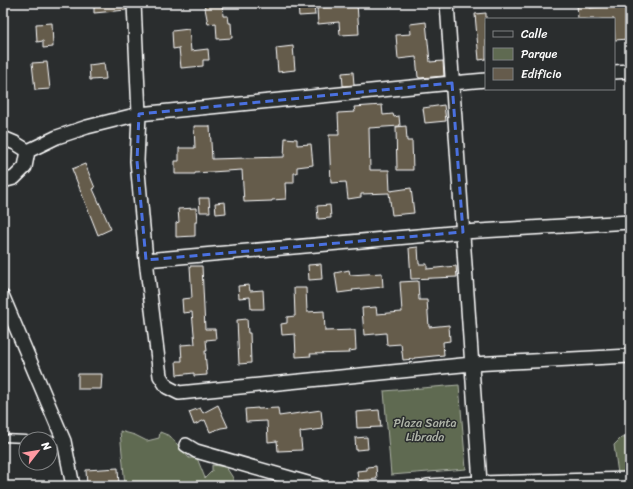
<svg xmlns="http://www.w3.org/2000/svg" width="633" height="489" font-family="Sriracha,sans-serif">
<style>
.green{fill:#5f6a51;stroke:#afb4a8}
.building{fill:#655b4c;stroke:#fff}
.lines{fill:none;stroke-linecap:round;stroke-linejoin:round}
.service-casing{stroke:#fff;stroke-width:9}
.minor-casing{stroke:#fff;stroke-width:16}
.service{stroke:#2a2d2e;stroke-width:6}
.minor{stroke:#2a2d2e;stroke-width:13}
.marked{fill:none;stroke:#4a71e0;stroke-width:3;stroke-dasharray:8 5;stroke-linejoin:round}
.labels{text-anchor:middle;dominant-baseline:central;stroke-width:3;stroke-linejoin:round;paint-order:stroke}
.park-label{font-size:12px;fill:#afb4a8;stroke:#2a2d2e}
</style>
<rect width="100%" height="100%" fill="#2a2d2e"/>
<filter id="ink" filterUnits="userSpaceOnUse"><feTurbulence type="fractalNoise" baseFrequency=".025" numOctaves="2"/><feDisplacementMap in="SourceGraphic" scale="8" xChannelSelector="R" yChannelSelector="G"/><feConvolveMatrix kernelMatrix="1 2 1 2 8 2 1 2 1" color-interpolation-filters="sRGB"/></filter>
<g filter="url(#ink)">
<path class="green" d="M459 385 466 469 391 475 384 391Z
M120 431 135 435 147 441 159 438 160 432 170 436 189 458H197L205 478 212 471V465L226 467 233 478V486H125Z
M630 437V473L618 474 614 445 621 438Z"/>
<path class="building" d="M94 3H126V10L94 13Z
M204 3H222L223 16H228L229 23H231L232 38 217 39 216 23 208 24Z
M337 3H357L359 34 340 35 339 22 318 24 317 8 338 6Z
M577 3H589L590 8 630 4V23H626L628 39 615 40 614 19H578Z
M314 5 315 15 299 16 298 6Z
M486 13V59L479 60 475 14Z
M426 22 430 62 443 61 444 76 420 78 418 77 416 57 398 59 396 35 411 34 410 24Z
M52 23 53 47 43 48V41L37 42 36 24Z
M189 29 191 51 208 49 209 60H203V66L181 68 179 48 173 49 172 31Z
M293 46 295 70 278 72 276 48Z
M47 62 50 89 35 90 32 63Z
M104 63 106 79 90 80 89 65Z
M353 72 354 85 343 86 342 73Z
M382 105 383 115 393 114 394 117 399 116 400 126 369 128 370 170H389L390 191 411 188 414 213 392 215 389 193 361 194V197L348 199 346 182 331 183 329 135H339L338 113 355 112 354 107Z
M444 105 446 121 425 123 423 108Z
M194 126H210L212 159 284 157 285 138 297 139V145L311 144 313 165 297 167V173H294V183H285L286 199 272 200V201L244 202 242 170 195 173V174H175V161H179V148H195Z
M406 126 407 141H412L413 170H397L396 127Z
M85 164 95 188 93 189 111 229 98 235 72 169Z
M199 198H209L210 212H200Z
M225 202 226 213 216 214 215 203Z
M330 205 331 218 318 219 317 206Z
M196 208 197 222H195V236L176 237V223L179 222 178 209Z
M418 247 419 264H427V269L456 266 457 277 411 279 409 248Z
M321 264 322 279 309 280 308 265Z
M190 266H202L205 329H215L216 339 206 340 207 351H205L207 375 194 376V373L177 375 176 361H182L181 345 195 344 192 312 183 313 182 299 192 298Z
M349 270 350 275 382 273 383 287 352 290 353 291 338 293 335 273Z
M418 281 419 300H427L429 327 449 325 450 341 443 342 444 355 414 358V359L403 360 401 344 387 345 386 333 364 335 362 308 376 307 377 314 402 312 400 282Z
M249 285 250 291 263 290 264 309H251L250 297 239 298 238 286Z
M294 288H306L307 312 324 311 325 331 355 330 356 350 349 351 350 353 310 354 311 356 296 357 295 334 282 335 281 324 287 323V317L295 316Z
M247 319 248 333H250L251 363 239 364 237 320Z
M78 374H102L101 389H78Z
M218 405 228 427 221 428 210 432 205 420 194 425 189 412 200 408 203 413Z
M258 408V409L278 408 279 416 321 410 323 429 300 432 302 450 278 451 277 441 268 442 267 421 246 422 245 409Z
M379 410 381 427 357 428 356 412Z
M367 437 368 449 356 450 355 438Z
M376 466 377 479 358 481 357 471 367 470V467Z
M118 468 119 486H87L86 470Z"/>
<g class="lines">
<g class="service-casing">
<path id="service" d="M3 438 26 439
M50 440 64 441"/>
</g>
<g class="minor-casing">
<path id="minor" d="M134 3 139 114 137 161 146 260 160 376 167 387 179 393 472 364 630 356
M447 3 480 483
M614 72 630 71
M3 138 15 143 28 151
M3 181 14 178 25 167 28 151 57 137 87 127 139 114 452 83 486 80
M146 260 463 232 630 222
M3 297 64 441 73 486
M186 445 196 451 318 486
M427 486 480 483 630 479"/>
</g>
<use href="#service" class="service"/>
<use href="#minor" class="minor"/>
</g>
</g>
<path class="marked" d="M452 83 463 232 146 260 137 161 139 114Z"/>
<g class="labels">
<g class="park-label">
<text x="425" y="423">Plaza Santa<tspan x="425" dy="14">Librada</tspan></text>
</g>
</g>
<rect width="633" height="489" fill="none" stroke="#2a2d2e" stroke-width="16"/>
<rect x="8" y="8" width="617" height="473" fill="none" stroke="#fff" stroke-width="1.5" filter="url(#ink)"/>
<rect x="485" y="18" width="130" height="72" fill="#2a2d2e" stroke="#7f8182"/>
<rect x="493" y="31" width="20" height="6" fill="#2a2d2e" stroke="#7f8182"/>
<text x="521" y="38" font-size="12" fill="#ffffff">Calle</text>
<rect x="493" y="48" width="20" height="12" fill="#5f6a51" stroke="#7f8182"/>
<text x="521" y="58" font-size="12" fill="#ffffff">Parque</text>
<rect x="493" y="68" width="20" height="12" fill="#655b4c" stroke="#7f8182"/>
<text x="521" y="78" font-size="12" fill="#ffffff">Edificio</text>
<g transform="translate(38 451) rotate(59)"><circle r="19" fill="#2a2d2e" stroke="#7f8182"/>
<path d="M0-3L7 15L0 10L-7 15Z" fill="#ff9aa2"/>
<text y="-6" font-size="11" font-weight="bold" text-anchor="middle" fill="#ffffff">N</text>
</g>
</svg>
